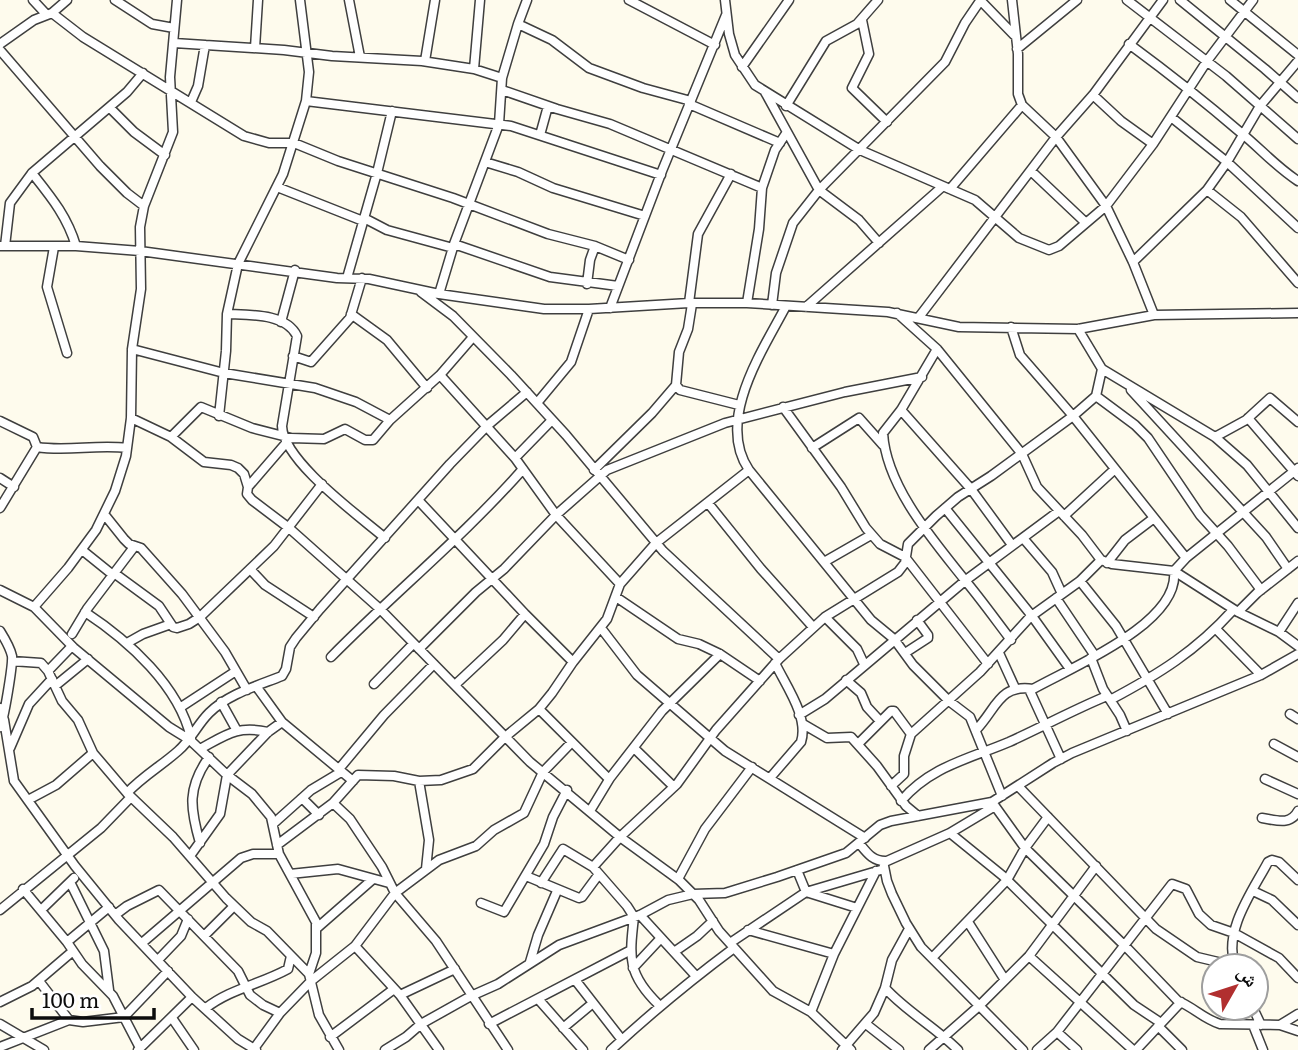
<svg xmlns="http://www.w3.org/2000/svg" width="1298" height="1050" font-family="Literata,'Noto Naskh Arabic',serif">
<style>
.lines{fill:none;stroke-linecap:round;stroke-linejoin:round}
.street-casing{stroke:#3f3f3f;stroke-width:11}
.street{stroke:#fff;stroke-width:8}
</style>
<rect width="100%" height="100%" fill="#fefbed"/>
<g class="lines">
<g class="street-casing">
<path id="street" d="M33 0 46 14
M115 0 152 24 174 28
M349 0 360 57
M629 0 715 45
M725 0 729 34 735 55 755 85 860 150 975 200 1019 238 1049 250 1059 246 1106 206 1153 144 1207 61 1253 0
M980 0 1014 35
M1012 0 1018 54V94L1022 105 1056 137 1106 206 1133 262 1154 315
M1127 0 1226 76 1298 139
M1180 0 1265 69 1298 98
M1230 0 1298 55
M52 13 83 37 244 136 269 143H294L338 161 453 198 548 234 595 246 629 260
M862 20 869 54 852 88 887 122
M518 24 552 40 589 68 643 88 691 101
M174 43 284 50 332 56 422 61 474 69 502 78
M0 44 34 20 52 13 67 0
M1129 44C1167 72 1204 101 1240 132 1260 148 1276 167 1298 181
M255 48 258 0
M1017 49 1077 0
M0 50 100 166 127 193 144 206
M425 61 435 0
M742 67 789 0
M474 69 480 0
M502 90 557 109 610 124 762 188
M765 92 819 190 859 220 879 243
M1093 95 1121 121 1153 144
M306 101 511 126 661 175
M191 102 198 86 205 45
M689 104 780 143
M786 106 826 41 857 24 878 0
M110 108 134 132 165 155
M1171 117 1227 162 1298 228
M540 135 548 106
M485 162 518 172 553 188 645 216
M1031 171 1086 223
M32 173C51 197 67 216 76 246
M277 187 363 221
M950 189 1022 105
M1207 190 1241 217 1298 283
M364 218 387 230 453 248
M454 244 550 277 618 286
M0 246H76L140 251 337 278 369 279 439 294 544 309H589L689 303H747L888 312 959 327 1078 329 1154 315 1298 313
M5 246 10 203 32 173 127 92 143 73
M54 247 47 287 67 353
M1133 262 1207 190 1227 162 1260 106 1298 61
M347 278 377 173 392 111
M587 284 590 260 595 246
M421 292 453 316 511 375 566 435 663 551 779 659
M439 294 454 244 499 124 502 78 518 24 527 0
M689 303 698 234 731 174
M747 303 759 229 762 188 775 150 787 132
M772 305 776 273 793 223 819 190 945 62 965 23 980 1
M786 306C763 350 715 420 749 470L871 620 894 639 913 665 949 701 970 717 1002 796
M806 307 942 187
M610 308 662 171 726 15
M897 313 937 349 1022 454 1037 487 1082 535 1101 560 1112 564 1174 571 1238 612 1279 632 1298 646
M227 314C249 315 286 313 297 336L282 426C283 461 358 515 385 538
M351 314 387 340 427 388
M919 317 1056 137 1093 95 1163 0
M281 322 295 270
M1011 327 1020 355 1073 416 1186 558
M132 349 224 373 315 388 356 402 390 420
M937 349 901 410 883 433C886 486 933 540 964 579 980 598 995 619 1011 640
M293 356 311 362 350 318 362 278
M1102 369 1215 437 1247 465 1298 528
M440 375 515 458 556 515 620 584
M676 385 680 390 739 405
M1131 390 1266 537 1288 569
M1096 396 1135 425 1148 438 1200 515 1228 546 1261 590
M537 403 571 362 589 309
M783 407 841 487 866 528 880 544 905 557 988 664
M901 410 971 489 1012 545
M219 416 226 351 227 314 238 264 283 174 306 101 309 72 300 0
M131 418 171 437 204 462 231 465 238 468 244 474 248 487 247 494 252 500 289 528 380 609 530 762 620 837 679 880 699 900 719 931 773 991 811 1012 851 1050
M1248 418 1298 476
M0 421 33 437 37 447 0 508
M171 437 201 407 252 428 291 438 324 439 345 429 365 440H373L390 420 440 375 473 337
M1215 437 1246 420 1270 398 1298 422
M37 447C67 452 96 444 127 448
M812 448 859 418 883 445
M515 458 552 420
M594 470 652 413 676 385 679 352 688 329 692 304
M0 478 14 487
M248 487 286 443
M419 501 525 614 573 662
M708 503 761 569 813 627
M945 508 1032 616 1070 669
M104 514 124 539 129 544 141 548 182 594 225 652 247 690
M1064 516 1115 469
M1023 538 1052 572 1062 594
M82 550 113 575
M824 562 871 535
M1107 563 1125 540 1154 518
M250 569 265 585 314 617
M114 573 159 606 173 627 177 628 189 624 200 617 274 546 322 484
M1080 581 1116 626 1168 714
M0 590 34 607 74 648 169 727 190 740 227 775 252 794 271 817 279 854 316 922V953L309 974
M616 597 678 639 699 644 720 654 760 681
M1056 598 1095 656
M34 607 68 568 96 530 115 491 126 456 131 418 132 349 141 289 140 227 144 206 173 132 170 77 177 0
M85 612C129 641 179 686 191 738
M1238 612 1257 593 1298 561
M825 617 857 649 864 664
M601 628 637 675 725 751 865 838
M1216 629 1261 675
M0 631C5 639 10 647 12 656 13 664 4 720 0 727
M1279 632 1298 603
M72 634 87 609 134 547
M127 643 143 634 171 624
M419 649 476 592 504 569 556 515 607 470 725 423 845 392 922 377
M905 653 928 638V635L917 620
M999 653 1015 688
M331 657C394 593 464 536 523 469
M1091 658 1103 689 1120 715 1127 731
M12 661 41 663 48 671 62 701 78 720 93 753 127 793 173 837 226 898 251 922 267 931 309 974 319 1015 339 1050
M48 671 72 646
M846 680 861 693 867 707 880 721
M374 684 413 644
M456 684 503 640 525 614
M55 686 88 659
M256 686 282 722 353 781
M1029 689 1061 759
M1110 700C1159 674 1196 651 1233 610
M221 702 236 729
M181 707 236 671
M0 708 4 720 14 781 75 866 119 920 192 997 238 1039 256 1050
M539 709 609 779
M1290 714 1298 719
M799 715 825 699 966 580 1059 511
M803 724 827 738 851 737 877 766 906 806 918 816
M976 730C997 708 999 684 1033 689 1072 667 1180 623 1174 571L1186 558 1298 468
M858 744 891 711H894L911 734
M1274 744 1298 757
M10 748 29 704 52 679
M200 749C226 735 237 725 268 732
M635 749 674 787
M339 769 384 715 434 664
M770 778 801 742C809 717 786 686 775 663
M1265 779 1298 794
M419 781 429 840 426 869
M891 786 904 774V756L911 734 980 672 1030 617 1080 581 1101 560
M1018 786 1156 929 1197 957 1235 966
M127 793C143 776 161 766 178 751 191 740 197 725 209 713 228 694 257 686 282 676L286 669 290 647 296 638 320 609 450 464 488 425 527 392
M302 798 319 815
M28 800 56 785 93 753
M901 801C931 766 969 759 1009 742 1042 727 1073 710 1107 696
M992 802 1025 848 1128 949 1178 1001C1193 1007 1204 1019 1220 1024L1280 1025 1298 1014
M333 803 350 819 382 867 395 893 436 941 508 1050
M590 811 610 778 662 711 720 654
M1262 818C1276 820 1290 826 1298 811
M273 824 311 790 341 772
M950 833 1003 876 1134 1005 1161 1023
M200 843C190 808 187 788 209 757
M859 843C867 853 873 862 887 861L950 833 995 806
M277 845 333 803 358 775 394 776 419 781 441 780 473 769 505 737 539 709 552 693 573 662 607 619 620 584 656 543 749 470
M190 856 220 814 227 775 268 732 282 722
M883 861 887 881 892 894 906 923 921 947 1023 1050
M593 867 620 837 677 784 716 730 779 659 825 617 898 572 905 563 908 544 936 516 958 497 991 476 1073 416 1096 396 1102 369 1078 329
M797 870 806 892 857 908
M290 874 338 869 389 883
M526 876 579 898 582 897 599 874
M678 879 705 829 752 767
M70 882 104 951 109 990
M541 883 563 849 593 867 627 906 634 917C629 959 628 975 659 1005
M23 889 67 942 82 964 113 996 140 1048
M1253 891 1272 900 1298 925
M481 903 504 912 544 844 553 817 567 790
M0 910 101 828 131 797
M41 910 74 878
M115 915 127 906 159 890 238 971 250 995 263 1005 280 1013
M640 915 695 975
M968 922 1005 980
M317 928 373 879
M748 930 834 954
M204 936 234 906
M67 942 109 907
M142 943 241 858 253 854H279
M730 943 806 892 884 869
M355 946 400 995 439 1050
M674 952 697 936 713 921
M1029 956 1133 1050
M932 958 1007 880 1025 848 1048 817
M158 960 181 936 188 919
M530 962 538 935 557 891
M1235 966C1223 931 1252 892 1268 862L1272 860 1279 862 1298 880
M633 968 661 938
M39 981 69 1020
M576 981 622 1040
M885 988C907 1012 935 1027 958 1050
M400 995 455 969
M539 1000 583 1050
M0 1002 32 986 73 951
M206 1008C230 989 261 984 288 969L291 956
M1253 1008 1261 1025
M811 1012 834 954 876 871
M172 1018 194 1050
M0 1024 44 1050
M489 1024 631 950
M866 1024 899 1050
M1253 1025 1263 1050
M1280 1025 1298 1031
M1158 1026 1182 1050
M563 1028 593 1003
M1057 1032 1077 1050
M330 1037 394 989
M0 1047 69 1020 83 1022 124 1017 168 971
M138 1050 192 997
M253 1050 280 1013 311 981 355 946 395 893 439 860 476 846 494 830 524 813 543 772 572 742
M385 1050 406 1037 421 1024 471 996 498 984 559 945 640 915 668 900 693 894 725 893 777 877 846 853 880 825 891 821 992 802 1053 763 1072 753 1261 675 1298 654
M611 1050C651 1013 691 980 734 948
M842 1050 874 1013 885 988 892 960 909 929
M929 1050 979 1006 1029 956 1096 866
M1037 1050 1057 1032 1172 884 1186 889 1199 914 1211 925 1234 933 1279 958 1298 978
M1136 1050 1181 1002"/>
</g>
<use href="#street" class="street"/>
</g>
<g transform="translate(1235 987) rotate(51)"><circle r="33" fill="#ffffff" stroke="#9e9e9e" stroke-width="2"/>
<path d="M0-5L12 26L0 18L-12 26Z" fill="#b12f2f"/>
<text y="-10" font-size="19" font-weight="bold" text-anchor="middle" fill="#0c0c0c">ش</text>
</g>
<path d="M32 1008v10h122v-10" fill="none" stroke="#0c0c0c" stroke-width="3.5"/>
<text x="42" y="1008" font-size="21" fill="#0c0c0c" stroke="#ffffff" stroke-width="5" paint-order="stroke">100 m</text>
</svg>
